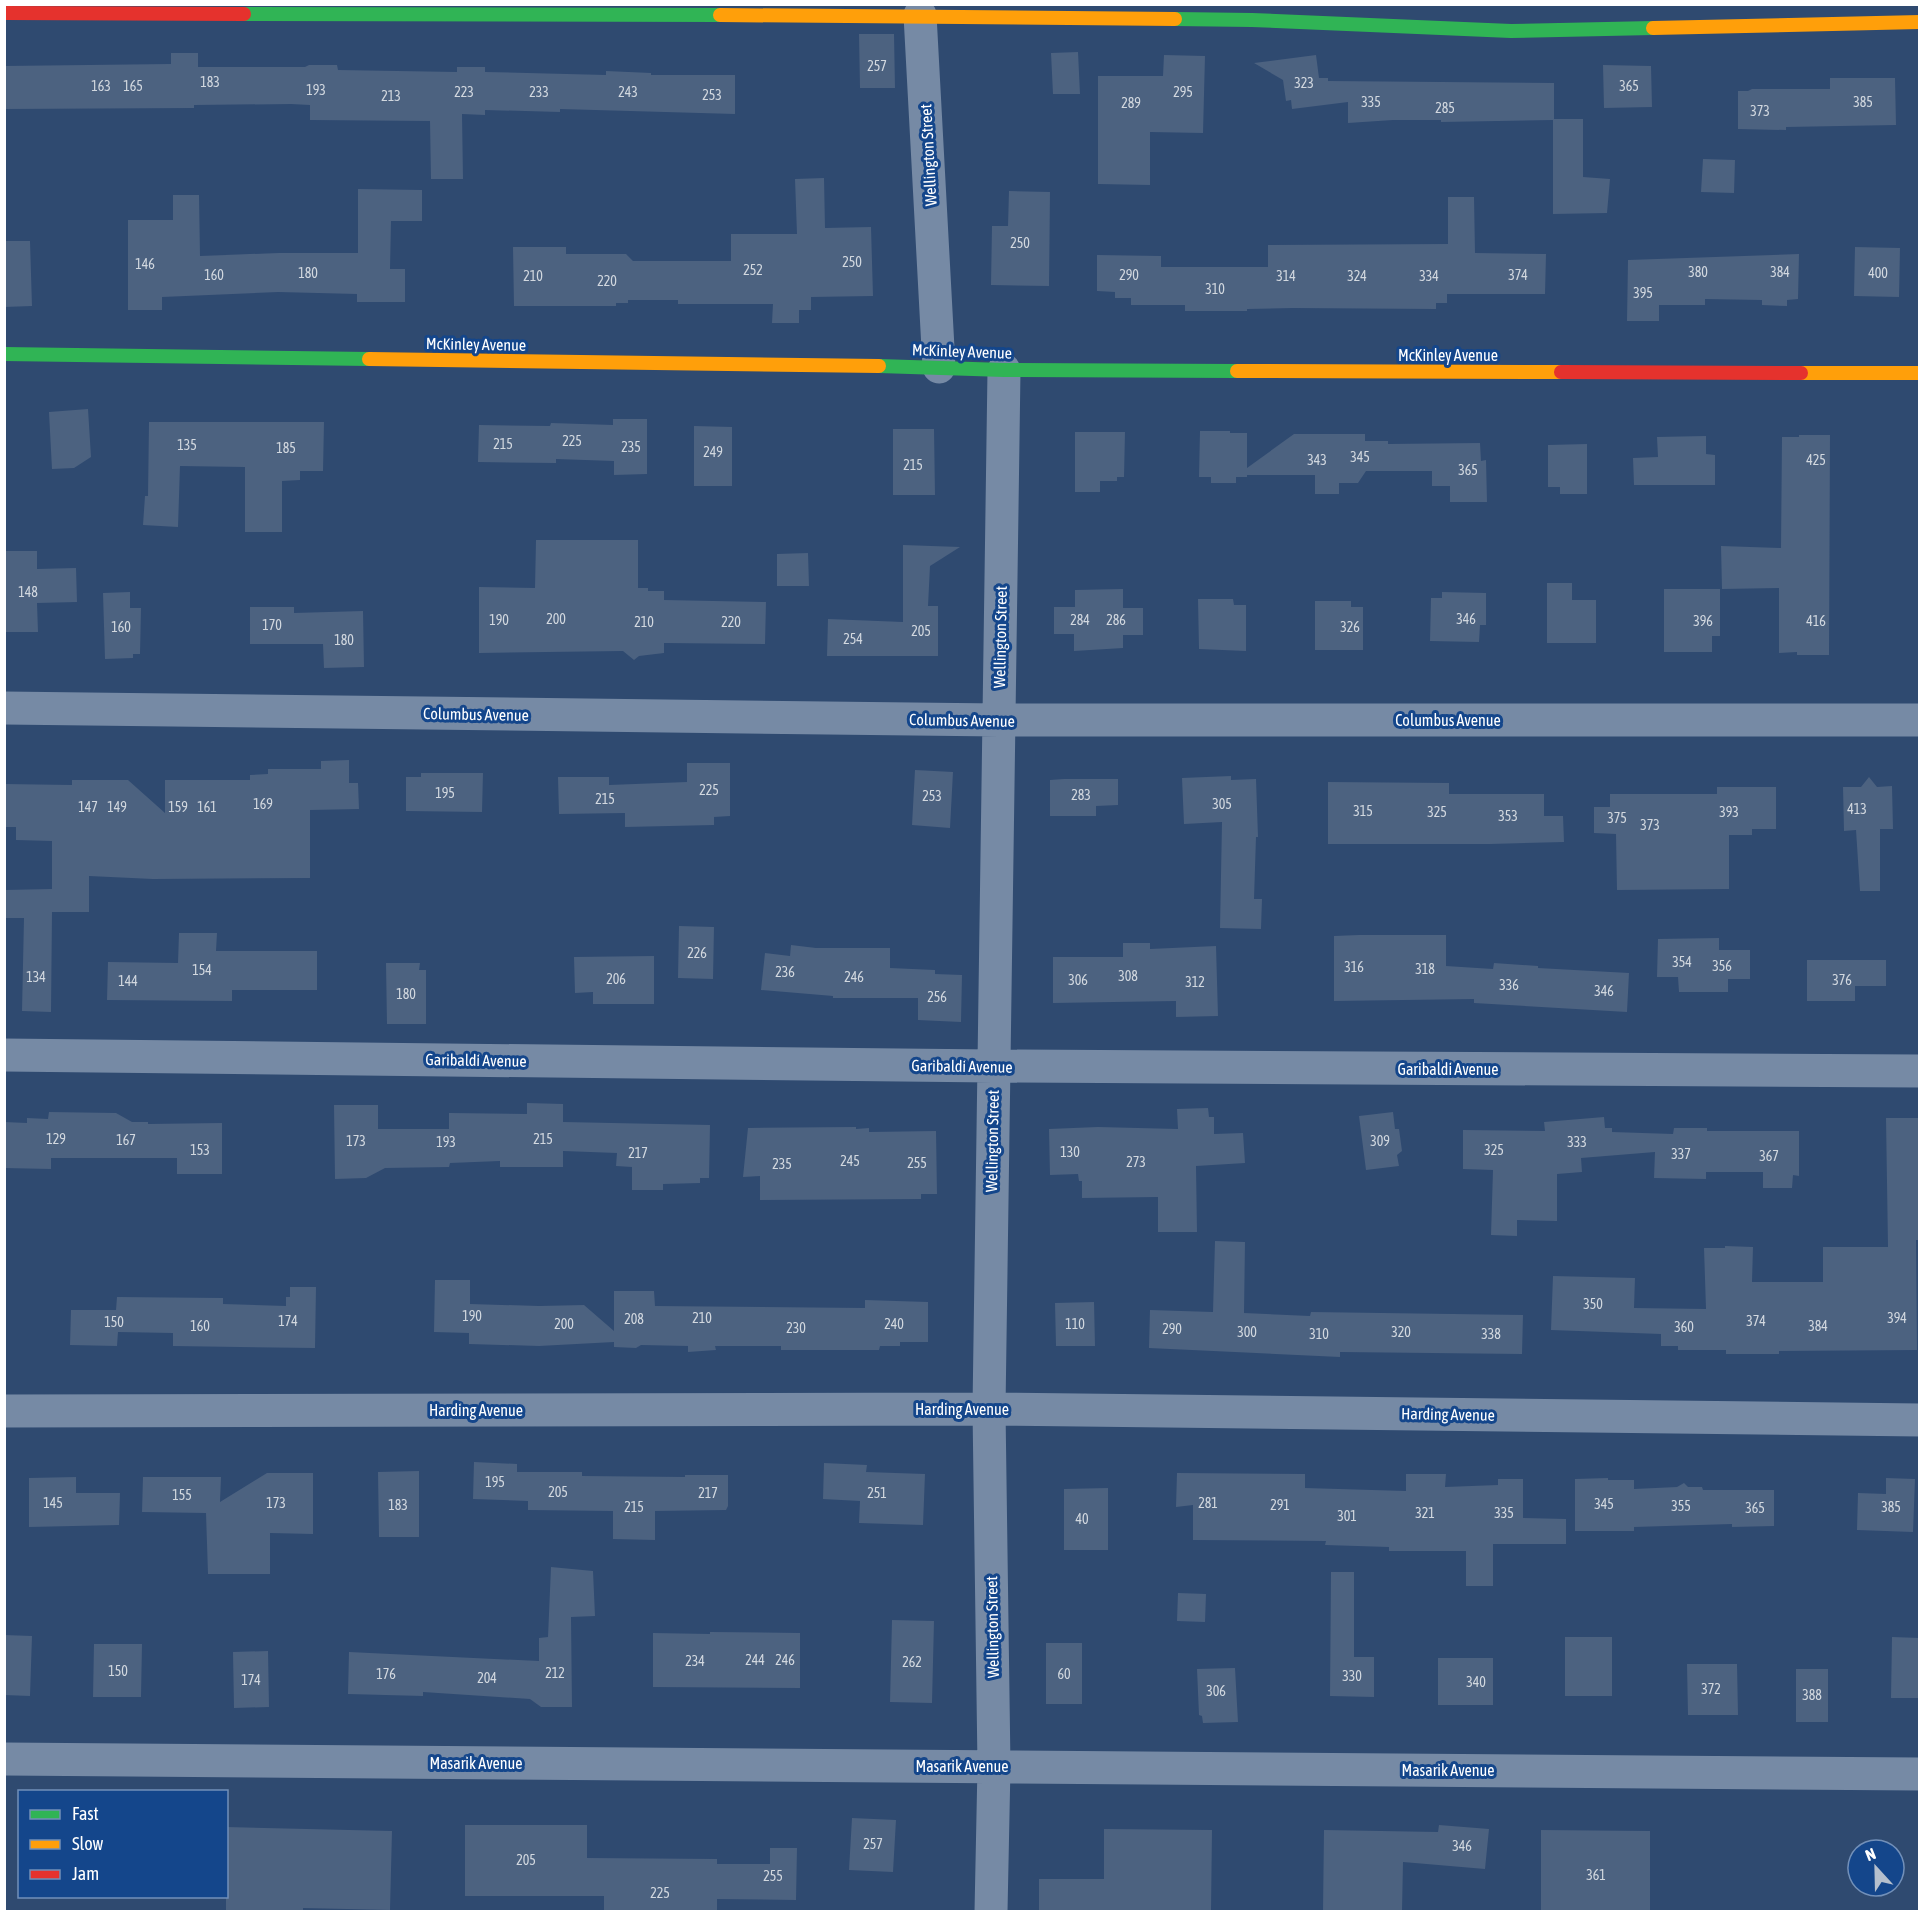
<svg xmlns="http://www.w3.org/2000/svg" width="1924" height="1916" font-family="'Asap Condensed',sans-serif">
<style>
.building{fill:#4c6280}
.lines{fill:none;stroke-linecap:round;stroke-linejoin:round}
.street{stroke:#768aa5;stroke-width:33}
.fast{stroke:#30b455;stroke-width:14}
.slow{stroke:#ff9f0a;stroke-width:14}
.jam{stroke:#e5322d;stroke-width:14}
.labels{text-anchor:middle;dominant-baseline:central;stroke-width:6;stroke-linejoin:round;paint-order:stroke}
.number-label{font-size:14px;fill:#d2d8df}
.street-label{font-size:16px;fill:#fff;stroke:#14468b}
</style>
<rect width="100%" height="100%" fill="#2f4a70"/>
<path class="building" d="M859 34H894L895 88H860Z
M1078 52 1080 94H1053L1051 53Z
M171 53H198V67H305L309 65H337L338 70 457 72V67H485V72L606 75V71L651 73V75H735V114L560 109V112L485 110V115L462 114 463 179H431L430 121 310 120V105L291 104 194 105V108L4 109V66L171 64Z
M1164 55 1205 56 1203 133 1150 132V185L1098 184V76H1163Z
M1316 55 1319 78H1328V81L1554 83V119H1583V177L1610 179 1607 213 1553 214V120L1441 122V120H1393L1348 123V102L1292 109 1291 100 1286 101 1283 80 1254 63Z
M1603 65 1651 66 1652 107 1604 108Z
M1830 78H1895L1896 125 1786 127V130L1738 129V91H1748L1752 89H1830Z
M1703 159 1735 160 1734 193 1701 192Z
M824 178 825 228 871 227 873 296 811 297V310H799V323H772L773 304H678V300H628V303H616V306H514L513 247H566V254H626L633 261H731V234H797L795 179Z
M358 189 422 190V221H391L390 269H405V302H357V294L278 292 162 297V310H128V220H173V195H199L200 256 279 253H358Z
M1009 191 1050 192 1049 286 991 285 992 226H1008Z
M1448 197H1474L1475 253 1546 254 1545 294H1447V303H1436V309L1293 308 1247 309V311H1185V305H1131V298H1115V292L1097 291V255L1161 256V267H1268V245L1448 244Z
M4 241H30L32 306 4 307Z
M1855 247 1900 248 1899 297 1854 296Z
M1799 254 1798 299 1787 300V306L1762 305V300L1705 299V305H1659V321H1627L1628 260Z
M88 409 91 457 74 468 52 469 49 412Z
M613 419H647V474L614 475V461L556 459V463L478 462 479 425 550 426 551 423 613 425Z
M149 422H324L323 471H300V480L282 481V532H245V467L180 466 178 527 143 525 145 496H148Z
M694 426 732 427V486H694Z
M893 429H934L935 495H893Z
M1200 431H1230V433H1247V468L1294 434H1365V441H1388V444L1480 443 1481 461 1486 460 1487 502H1450V486H1432V471H1366L1358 483H1339V494H1315V475H1247V477H1236V483H1211V477H1199Z
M1075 432H1125L1124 477H1117V481H1100V492H1075Z
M1799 435H1830L1829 655H1797V652L1779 653V588L1722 589 1721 546 1781 548 1782 437H1799Z
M1706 436V454L1715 455V485H1634L1633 458 1658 457 1657 437Z
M1587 444V494H1560V487H1548V445Z
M536 540H638V588H648V591H664V600L766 602 765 644 664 643V653L639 656 634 660 623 651 479 653V587L535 588Z
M903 545 960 547 930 566 928 606H938V656H827L828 619 903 622Z
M4 551H37V569L76 568 77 602 37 603 38 632H4Z
M808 553 809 586H777V554Z
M1547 583H1572V600H1596V643H1547Z
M1123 589V608H1143V635H1123V648L1074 651V634H1054V607H1075V590Z
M1664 589H1720V636H1712V652H1664Z
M130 592V608H141L140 654H133V658L105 659 103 593Z
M1442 592 1486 593V625H1480L1479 642 1430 641 1431 598H1442Z
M1198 599H1233L1234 605H1246V651L1199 649Z
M1315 601H1351V607H1363V650H1315Z
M250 607H294V613L363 611 364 667 324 668 323 644H250Z
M349 760V783H358L359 809 310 810V878L153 879 89 876V912H52L51 1012 22 1011 24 918H4V890L52 889V841L16 840V827H4V784L72 785V780H128L165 813V780H250V775L268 774V769H321V761Z
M687 763H730V816L714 817V825L625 827V813L559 814 558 777H609V785L687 782Z
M915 770 953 772 950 828 912 825Z
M421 773H483L482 812 406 811V777H421Z
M1231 776V780L1256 779 1258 837H1256L1254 899H1262L1261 929 1220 928 1222 822 1184 824 1182 778Z
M1869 777 1877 787 1892 786 1893 829H1880V891H1860L1856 830 1844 831 1843 787H1861Z
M1064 779H1118V805L1096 806V816H1050V780Z
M1328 782 1449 783V794H1544V816H1563L1564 842 1490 844H1328Z
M1717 787H1776V829H1752V835H1729V889L1617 890 1616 834 1594 833V807H1610V794H1717Z
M679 926 714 927 713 979 678 978Z
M179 933H217L216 951H317V990H232V1001L107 1000 108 962 178 963Z
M1359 935H1446V966L1493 969 1494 963 1538 966V968L1629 973 1627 1012 1474 1003V999L1334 1001V936Z
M1719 938V950H1750V979H1728V992H1679L1678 977H1657L1658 939Z
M1123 943H1150V949L1216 946 1218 1016 1176 1017V1001L1053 1003V957H1123Z
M791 945 816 948H890V968L935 970V974L962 975 961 1022 918 1020V998H833V996L761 990 765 953 790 956Z
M654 956V1004H593V992L575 993 574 957Z
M1807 960H1886V986H1855V1001H1807Z
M386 963H420L419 970H426V1024H387Z
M527 1103 563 1104V1122L710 1125 709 1178H700V1183L663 1184V1190H632V1167L616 1166 617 1153 563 1151V1167H500V1161L450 1163 449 1167 385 1168 366 1178 335 1179 334 1105H378V1129H449V1113L527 1114Z
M1208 1108 1209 1117H1214V1134L1243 1133 1245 1163 1196 1166 1197 1232H1158V1197L1082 1198V1181H1079L1078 1174 1050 1175 1049 1129 1098 1127 1178 1129 1177 1109Z
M49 1112 116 1113 132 1122H148V1124L222 1123V1174H177V1158H51V1169L4 1168V1122L27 1123V1118L48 1119Z
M1393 1112 1395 1129H1399L1402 1151 1397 1155 1399 1166 1366 1170 1359 1116Z
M1604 1117 1605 1128H1612V1132L1673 1134 1674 1128H1707V1131H1799V1176L1793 1175 1792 1188H1763V1172H1706V1179L1654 1178 1655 1152 1581 1158 1582 1172 1557 1174V1221L1517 1220V1236L1491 1235 1493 1170 1463 1169V1130L1545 1131 1544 1122Z
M1886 1118H1920V1240H1916L1917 1350 1779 1351V1354H1726V1350H1678V1346H1661V1334L1551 1330 1553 1276 1635 1278 1634 1308 1706 1309 1704 1248H1725V1246L1753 1247 1752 1282H1823V1247H1888Z
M856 1127V1129L869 1128V1132L936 1131 937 1194H921V1199L760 1200V1176L743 1177 748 1128Z
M1215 1241 1245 1242 1244 1313 1310 1316 1311 1312 1523 1315 1522 1354 1340 1352V1357L1149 1348 1150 1310 1213 1312Z
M435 1280H470V1304L539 1306 584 1305 614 1331V1291H654L655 1306 865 1308V1300L928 1302V1342H900V1346H880L879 1350H781V1346H715L716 1350 688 1352V1346L641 1345 636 1348 614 1347V1342L539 1346 469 1344V1333L434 1332Z
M290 1287H316L315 1348 173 1346V1333L118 1332 117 1346 70 1345 71 1310H116L117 1297 223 1298V1304L286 1306V1297H290Z
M1094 1302 1095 1346H1056L1055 1303Z
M474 1462 517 1464V1472H582V1476L685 1477V1475H728V1506L726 1510 655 1511V1540L613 1539V1511L528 1510V1501L473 1499Z
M824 1463 867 1465 866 1472 925 1474 923 1525 859 1523 860 1501 823 1499Z
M419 1471V1537H379L378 1472Z
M267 1473H313V1534L270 1533V1574H208L206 1513 142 1512 143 1477H221L220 1502Z
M1177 1473 1305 1474V1488L1406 1491V1474H1446L1445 1487 1498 1485V1479H1523V1518L1566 1519V1544H1493V1586H1466V1551H1389V1547L1325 1545 1326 1541 1193 1540V1505L1176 1507Z
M76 1477V1493H120L119 1525 29 1527V1478Z
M1608 1478V1480H1634V1489L1677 1487 1684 1483 1688 1487H1702L1703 1490H1774V1526L1732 1527V1524L1634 1527V1531H1575V1479Z
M1886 1478 1915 1479 1913 1532 1857 1530 1858 1493 1886 1494Z
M1108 1488V1550H1064V1489Z
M551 1567 593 1571 595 1616 571 1617 572 1707H541L530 1699 423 1692V1696L348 1694 349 1652 539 1661V1638L548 1637Z
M1331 1572H1354V1657H1374V1697L1330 1696Z
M1178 1593 1206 1594 1205 1622 1177 1621Z
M892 1620 934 1621 932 1703 890 1702Z
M710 1632 800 1633V1688L653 1687V1633L710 1634Z
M4 1635 32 1636 30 1696 4 1695Z
M1565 1637H1612V1696H1565Z
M1892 1637 1920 1638V1698H1891Z
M1046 1643H1082V1704H1046Z
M94 1644H142L141 1697H93Z
M268 1651 269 1707 234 1708 233 1652Z
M1438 1658H1493V1705H1438Z
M1687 1664H1737L1738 1715H1688Z
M1235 1668 1238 1722 1203 1723 1202 1716 1199 1715 1197 1669Z
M1796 1669H1828V1722H1796Z
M852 1818 896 1820 893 1872 849 1870Z
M465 1825H587V1858L717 1859V1864H770V1848H797L796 1900 717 1899V1911H604V1896H465Z
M1439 1825 1489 1829 1485 1869 1403 1862 1402 1911H1323L1324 1830 1438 1832Z
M226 1827 392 1831 390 1910 303 1908V1911H226Z
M1104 1829 1212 1830 1211 1911H1039V1879H1104Z
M1541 1830 1650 1831V1911H1541Z"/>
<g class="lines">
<path class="street" d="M920 15 939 367
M4 708 999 720H1920
M4 1055 993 1066 1920 1071
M4 1411 989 1409 1920 1420
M4 1759 1920 1774
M991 1912 994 1766 989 1409 1004 370"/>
<path class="fast" d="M244 14 720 15
M1175 19 1252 20 1511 31 1653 28
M4 354 369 359
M879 366 1004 370 1237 371"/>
<path class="slow" d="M720 15 1175 19
M1653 28 1920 22
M369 359 879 366
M1237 371 1561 372
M1801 373H1920"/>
<path class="jam" d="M4 13 244 14
M1561 372 1801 373"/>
</g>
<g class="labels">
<g class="number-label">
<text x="877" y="66">257</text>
<text x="210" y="82">183</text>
<text x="1304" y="83">323</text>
<text x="101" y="86">163</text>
<text x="133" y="86">165</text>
<text x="1629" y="86">365</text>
<text x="316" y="90">193</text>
<text x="464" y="92">223</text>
<text x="539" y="92">233</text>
<text x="628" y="92">243</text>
<text x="1183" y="92">295</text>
<text x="712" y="95">253</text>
<text x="391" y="96">213</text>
<text x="1371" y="102">335</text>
<text x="1863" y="102">385</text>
<text x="1131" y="103">289</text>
<text x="1445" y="108">285</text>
<text x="1760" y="111">373</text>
<text x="1020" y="243">250</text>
<text x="852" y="262">250</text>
<text x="145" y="264">146</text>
<text x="753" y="270">252</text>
<text x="1698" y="272">380</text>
<text x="1780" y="272">384</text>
<text x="308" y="273">180</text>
<text x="1878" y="273">400</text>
<text x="214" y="275">160</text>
<text x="1129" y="275">290</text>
<text x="1518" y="275">374</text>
<text x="533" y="276">210</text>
<text x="1286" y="276">314</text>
<text x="1357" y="276">324</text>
<text x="1429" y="276">334</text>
<text x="607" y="281">220</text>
<text x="1215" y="289">310</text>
<text x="1643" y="293">395</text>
<text x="572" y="441">225</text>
<text x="503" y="444">215</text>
<text x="187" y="445">135</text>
<text x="631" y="447">235</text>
<text x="286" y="448">185</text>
<text x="713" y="452">249</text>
<text x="1360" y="457">345</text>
<text x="1317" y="460">343</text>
<text x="1816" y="460">425</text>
<text x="913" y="465">215</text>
<text x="1468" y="470">365</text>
<text x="28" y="592">148</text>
<text x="556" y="619">200</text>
<text x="1466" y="619">346</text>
<text x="499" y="620">190</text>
<text x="1080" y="620">284</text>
<text x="1116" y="620">286</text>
<text x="1703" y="621">396</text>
<text x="1816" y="621">416</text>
<text x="644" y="622">210</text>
<text x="731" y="622">220</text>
<text x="272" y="625">170</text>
<text x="121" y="627">160</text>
<text x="1350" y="627">326</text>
<text x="921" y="631">205</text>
<text x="853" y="639">254</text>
<text x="344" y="640">180</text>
<text x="709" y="790">225</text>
<text x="445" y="793">195</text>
<text x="1081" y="795">283</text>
<text x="932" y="796">253</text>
<text x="605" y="799">215</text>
<text x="263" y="804">169</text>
<text x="1222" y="804">305</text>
<text x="88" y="807">147</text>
<text x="117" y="807">149</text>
<text x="178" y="807">159</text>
<text x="207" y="807">161</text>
<text x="1857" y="809">413</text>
<text x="1363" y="811">315</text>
<text x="1437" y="812">325</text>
<text x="1729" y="812">393</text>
<text x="1508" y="816">353</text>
<text x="1617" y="818">375</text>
<text x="1650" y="825">373</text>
<text x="697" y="953">226</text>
<text x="1682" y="962">354</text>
<text x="1722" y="966">356</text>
<text x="1354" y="967">316</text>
<text x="1425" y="969">318</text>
<text x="202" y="970">154</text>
<text x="785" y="972">236</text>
<text x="1128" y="976">308</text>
<text x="36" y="977">134</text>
<text x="854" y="977">246</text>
<text x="616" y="979">206</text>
<text x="1078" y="980">306</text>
<text x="1842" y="980">376</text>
<text x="128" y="981">144</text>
<text x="1195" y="982">312</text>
<text x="1509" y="985">336</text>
<text x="1604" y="991">346</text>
<text x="406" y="994">180</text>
<text x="937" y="997">256</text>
<text x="56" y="1139">129</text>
<text x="543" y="1139">215</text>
<text x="126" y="1140">167</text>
<text x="356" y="1141">173</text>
<text x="1380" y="1141">309</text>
<text x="446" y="1142">193</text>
<text x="1577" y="1142">333</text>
<text x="200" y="1150">153</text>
<text x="1494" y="1150">325</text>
<text x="1070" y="1152">130</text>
<text x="638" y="1153">217</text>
<text x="1681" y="1154">337</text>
<text x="1769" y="1156">367</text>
<text x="850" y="1161">245</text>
<text x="1136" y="1162">273</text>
<text x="917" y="1163">255</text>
<text x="782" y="1164">235</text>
<text x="1593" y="1304">350</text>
<text x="472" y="1316">190</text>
<text x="702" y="1318">210</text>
<text x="1897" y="1318">394</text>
<text x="634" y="1319">208</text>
<text x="288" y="1321">174</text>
<text x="1756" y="1321">374</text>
<text x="114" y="1322">150</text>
<text x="564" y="1324">200</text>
<text x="894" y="1324">240</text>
<text x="1075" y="1324">110</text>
<text x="200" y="1326">160</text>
<text x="1818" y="1326">384</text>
<text x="1684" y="1327">360</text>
<text x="796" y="1328">230</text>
<text x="1172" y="1329">290</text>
<text x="1247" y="1332">300</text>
<text x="1401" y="1332">320</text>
<text x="1319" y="1334">310</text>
<text x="1491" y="1334">338</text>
<text x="495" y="1482">195</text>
<text x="558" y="1492">205</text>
<text x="708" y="1493">217</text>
<text x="877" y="1493">251</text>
<text x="182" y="1495">155</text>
<text x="53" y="1503">145</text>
<text x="276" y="1503">173</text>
<text x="1208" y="1503">281</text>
<text x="1604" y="1504">345</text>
<text x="398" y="1505">183</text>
<text x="1280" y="1505">291</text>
<text x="1681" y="1506">355</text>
<text x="634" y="1507">215</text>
<text x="1891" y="1507">385</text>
<text x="1755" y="1508">365</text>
<text x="1425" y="1513">321</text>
<text x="1504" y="1513">335</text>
<text x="1347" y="1516">301</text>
<text x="1082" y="1519">40</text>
<text x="755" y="1660">244</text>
<text x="785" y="1660">246</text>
<text x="695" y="1661">234</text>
<text x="912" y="1662">262</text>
<text x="118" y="1671">150</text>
<text x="555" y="1673">212</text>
<text x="386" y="1674">176</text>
<text x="1064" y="1674">60</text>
<text x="1352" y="1676">330</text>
<text x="487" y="1678">204</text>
<text x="251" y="1680">174</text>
<text x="1476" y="1682">340</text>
<text x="1711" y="1689">372</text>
<text x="1216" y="1691">306</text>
<text x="1812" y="1695">388</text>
<text x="873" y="1844">257</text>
<text x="1462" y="1846">346</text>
<text x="526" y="1860">205</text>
<text x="1596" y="1875">361</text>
<text x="773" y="1876">255</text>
<text x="660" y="1893">225</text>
</g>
<g class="street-label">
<text transform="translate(928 155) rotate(-93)">Wellington Street</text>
<text transform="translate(476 344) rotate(1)">McKinley Avenue</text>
<text transform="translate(962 351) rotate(2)">McKinley Avenue</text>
<text x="1448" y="355">McKinley Avenue</text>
<text transform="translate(1000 637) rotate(-89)">Wellington Street</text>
<text transform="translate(476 714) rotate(1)">Columbus Avenue</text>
<text transform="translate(962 720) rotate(1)">Columbus Avenue</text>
<text x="1448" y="720">Columbus Avenue</text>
<text transform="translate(476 1060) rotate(1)">Garibaldi Avenue</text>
<text transform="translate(962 1066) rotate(1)">Garibaldi Avenue</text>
<text x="1448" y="1069">Garibaldi Avenue</text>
<text transform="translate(992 1141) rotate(-89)">Wellington Street</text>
<text x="962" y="1409">Harding Avenue</text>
<text x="476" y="1410">Harding Avenue</text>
<text transform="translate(1448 1414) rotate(1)">Harding Avenue</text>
<text transform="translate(992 1627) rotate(-91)">Wellington Street</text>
<text x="476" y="1763">Masarik Avenue</text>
<text x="962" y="1766">Masarik Avenue</text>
<text x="1448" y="1770">Masarik Avenue</text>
</g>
</g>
<rect width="1924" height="1916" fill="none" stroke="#ffffff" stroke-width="12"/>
<rect x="18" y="1790" width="210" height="108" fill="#14468b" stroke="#7290b9" stroke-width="1.5"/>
<rect x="30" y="1810" width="30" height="9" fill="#30b455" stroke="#7290b9" stroke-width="1.5"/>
<text x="72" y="1820" font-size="18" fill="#ffffff">Fast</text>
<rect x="30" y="1840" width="30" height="9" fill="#ff9f0a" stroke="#7290b9" stroke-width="1.5"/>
<text x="72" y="1850" font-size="18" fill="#ffffff">Slow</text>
<rect x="30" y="1870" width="30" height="9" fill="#e5322d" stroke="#7290b9" stroke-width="1.5"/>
<text x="72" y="1880" font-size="18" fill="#ffffff">Jam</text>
<g transform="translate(1876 1868) rotate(338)"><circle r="28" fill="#14468b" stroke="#7290b9" stroke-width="1.5"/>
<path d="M0-4.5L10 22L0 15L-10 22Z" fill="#b6c0cd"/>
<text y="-9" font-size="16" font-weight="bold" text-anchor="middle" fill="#ffffff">N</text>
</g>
</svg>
